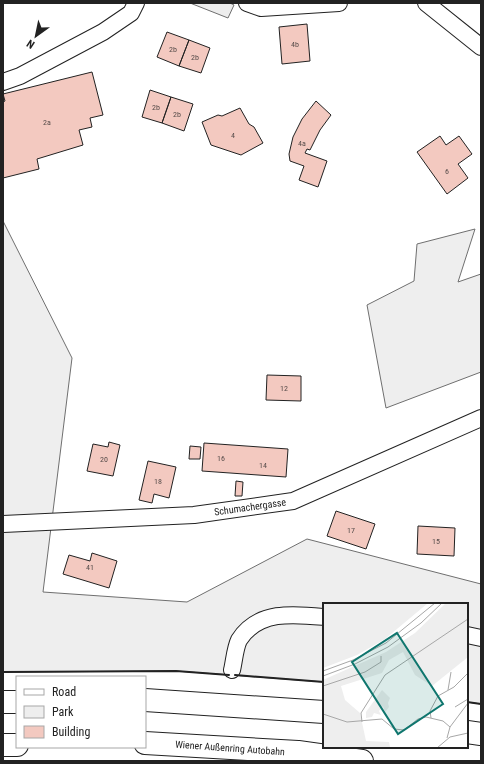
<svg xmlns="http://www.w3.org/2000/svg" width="484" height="764" font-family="'Roboto Condensed',sans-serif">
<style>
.green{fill:#eee;stroke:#6f6f6f}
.parking{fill:#ededed;stroke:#6f6f6f}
.building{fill:#f3c9c0;stroke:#222}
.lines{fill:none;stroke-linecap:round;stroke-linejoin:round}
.street-casing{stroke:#222;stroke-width:18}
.highway-casing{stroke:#222;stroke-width:24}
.street{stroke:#fff;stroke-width:16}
.highway{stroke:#fff;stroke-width:22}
.wall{stroke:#222;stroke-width:2}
.labels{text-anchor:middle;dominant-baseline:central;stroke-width:3;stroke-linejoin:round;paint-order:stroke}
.number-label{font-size:8px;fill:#564c4a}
.street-label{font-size:10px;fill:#222;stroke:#fff}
.inset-road{fill:none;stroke:#a7a7a7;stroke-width:1}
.view{fill:#0f766e;fill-opacity:0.15;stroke:#0f766e;stroke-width:2}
.inset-edge{fill:none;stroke:#222;stroke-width:2}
</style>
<rect width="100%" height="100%" fill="#fff"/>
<path class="green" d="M3 221 72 358 43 592 187 602 307 539 481 584V704L467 702V604H324V682L176 671 3 672Z
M475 229 458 282 481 274V372L386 408 367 305 414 281 417 244Z"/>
<path class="parking" d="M190 3H230L234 5 228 18Z"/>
<path class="building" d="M307 24 310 61 282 64 279 27Z
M167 32 189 40 179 66 157 57Z
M189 40 210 48 201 73 179 66Z
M92 72 103 115 90 118 92 127 79 130 83 145 37 159 39 169 3 178V102L5 101 3 94Z
M150 90 171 97 162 123 142 117Z
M171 97 193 104 184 131 162 123Z
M316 101 331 115 320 130 310 150 307 149 305 153 327 161 318 187 299 180 304 166 290 161 289 154 293 137 302 119Z
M240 108 249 124 254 127 263 143 241 155 211 145 202 122 218 115 222 116Z
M440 136 446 145 459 136 472 154 458 164 468 178 447 194 417 152Z
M267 375 301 376V401L266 400Z
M109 442 120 445 113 476 87 471 93 444 108 447Z
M204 443 288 449 286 477 202 471Z
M190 446 201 447 200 459H189Z
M148 461 176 467 169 498 154 494 152 503 139 500Z
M236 481 243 482 242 496H235Z
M336 511 375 524 366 549 327 536Z
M418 526 455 528 454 556 417 554Z
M92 553 117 561 109 588 63 574 69 555 90 561Z"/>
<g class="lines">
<g class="street-casing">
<path id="street" d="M247 3 261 8 339 3
M426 3 481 47
M3 82 20 76 103 32 131 13 136 3
M3 524 194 515 293 501 481 418
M467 635 481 638
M232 670C234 662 235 648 239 640 258 610 294 614 324 617"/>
</g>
<g class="highway-casing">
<path id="highway" d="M145 700 324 712
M3 702H17
M467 732 481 734
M145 743 298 752 362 761
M3 745H17"/>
</g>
<use href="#street" class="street"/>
<use href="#highway" class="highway"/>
<path class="wall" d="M3 672 176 671 229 675
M235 675 324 682
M467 702 481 704"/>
</g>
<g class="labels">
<g class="number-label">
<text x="295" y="44">4b</text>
<text x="173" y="49">2b</text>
<text x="195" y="57">2b</text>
<text x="156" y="107">2b</text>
<text x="177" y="114">2b</text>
<text x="47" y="122">2a</text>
<text x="233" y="135">4</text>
<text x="302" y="143">4a</text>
<text x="447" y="171">6</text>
<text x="284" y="388">12</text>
<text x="221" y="458">16</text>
<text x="104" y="459">20</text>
<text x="263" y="465">14</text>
<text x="158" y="481">18</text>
<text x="351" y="530">17</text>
<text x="436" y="541">15</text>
<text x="90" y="567">41</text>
</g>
<g class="street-label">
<text transform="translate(250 507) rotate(-8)">Schumachergasse</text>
<text transform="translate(230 748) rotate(4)">Wiener Außenring Autobahn</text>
</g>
</g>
<g transform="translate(323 603)">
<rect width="145" height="145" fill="#fff"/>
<path d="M0 0H105L62 36 34 52 0 65ZM123 0H145V54L109 83 92 72 80 49 66 57 59 70 18 83 22 97 37 110 43 138 66 139 67 144 73 145H0V77L63 49 92 30ZM59 87 67 95 65 100 66 104 62 109 60 103 56 108 58 112 51 110 49 114 43 115V109Z" fill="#eee"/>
<path class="inset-road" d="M0 68 30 57 63 40 112 0M0 73 32 61 65 44 98 20 119 0M0 83 42 69 58 59V53M125 87 128 69M132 104 145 96M0 111 24 119 59 116 71 126 81 127 95 116 103 114 120 118 127 124M108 115 107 108 115 93 131 84 145 70M39 119 38 110 62 72 145 16M124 135 127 124 145 100M114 145 127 134 145 130"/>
<path class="view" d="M74 30 120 101 75 131 29 59Z"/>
<rect width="145" height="145" class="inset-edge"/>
</g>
<rect width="484" height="764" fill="none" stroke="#222222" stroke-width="8"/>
<rect x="16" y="676" width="130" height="72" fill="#ffffff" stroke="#a7a7a7"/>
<rect x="24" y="689" width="20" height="6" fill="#ffffff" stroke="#a7a7a7"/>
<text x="52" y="696" font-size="12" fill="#222222">Road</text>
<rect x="24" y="706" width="20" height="12" fill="#eeeeee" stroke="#a7a7a7"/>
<text x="52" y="716" font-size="12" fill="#222222">Park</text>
<rect x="24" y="726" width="20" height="12" fill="#f3c9c0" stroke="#a7a7a7"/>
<text x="52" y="736" font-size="12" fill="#222222">Building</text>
<g transform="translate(36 36) rotate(213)" stroke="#ffffff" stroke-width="3" paint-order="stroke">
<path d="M0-3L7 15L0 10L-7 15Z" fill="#222222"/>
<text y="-6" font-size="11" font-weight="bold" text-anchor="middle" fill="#222222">N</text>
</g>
</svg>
